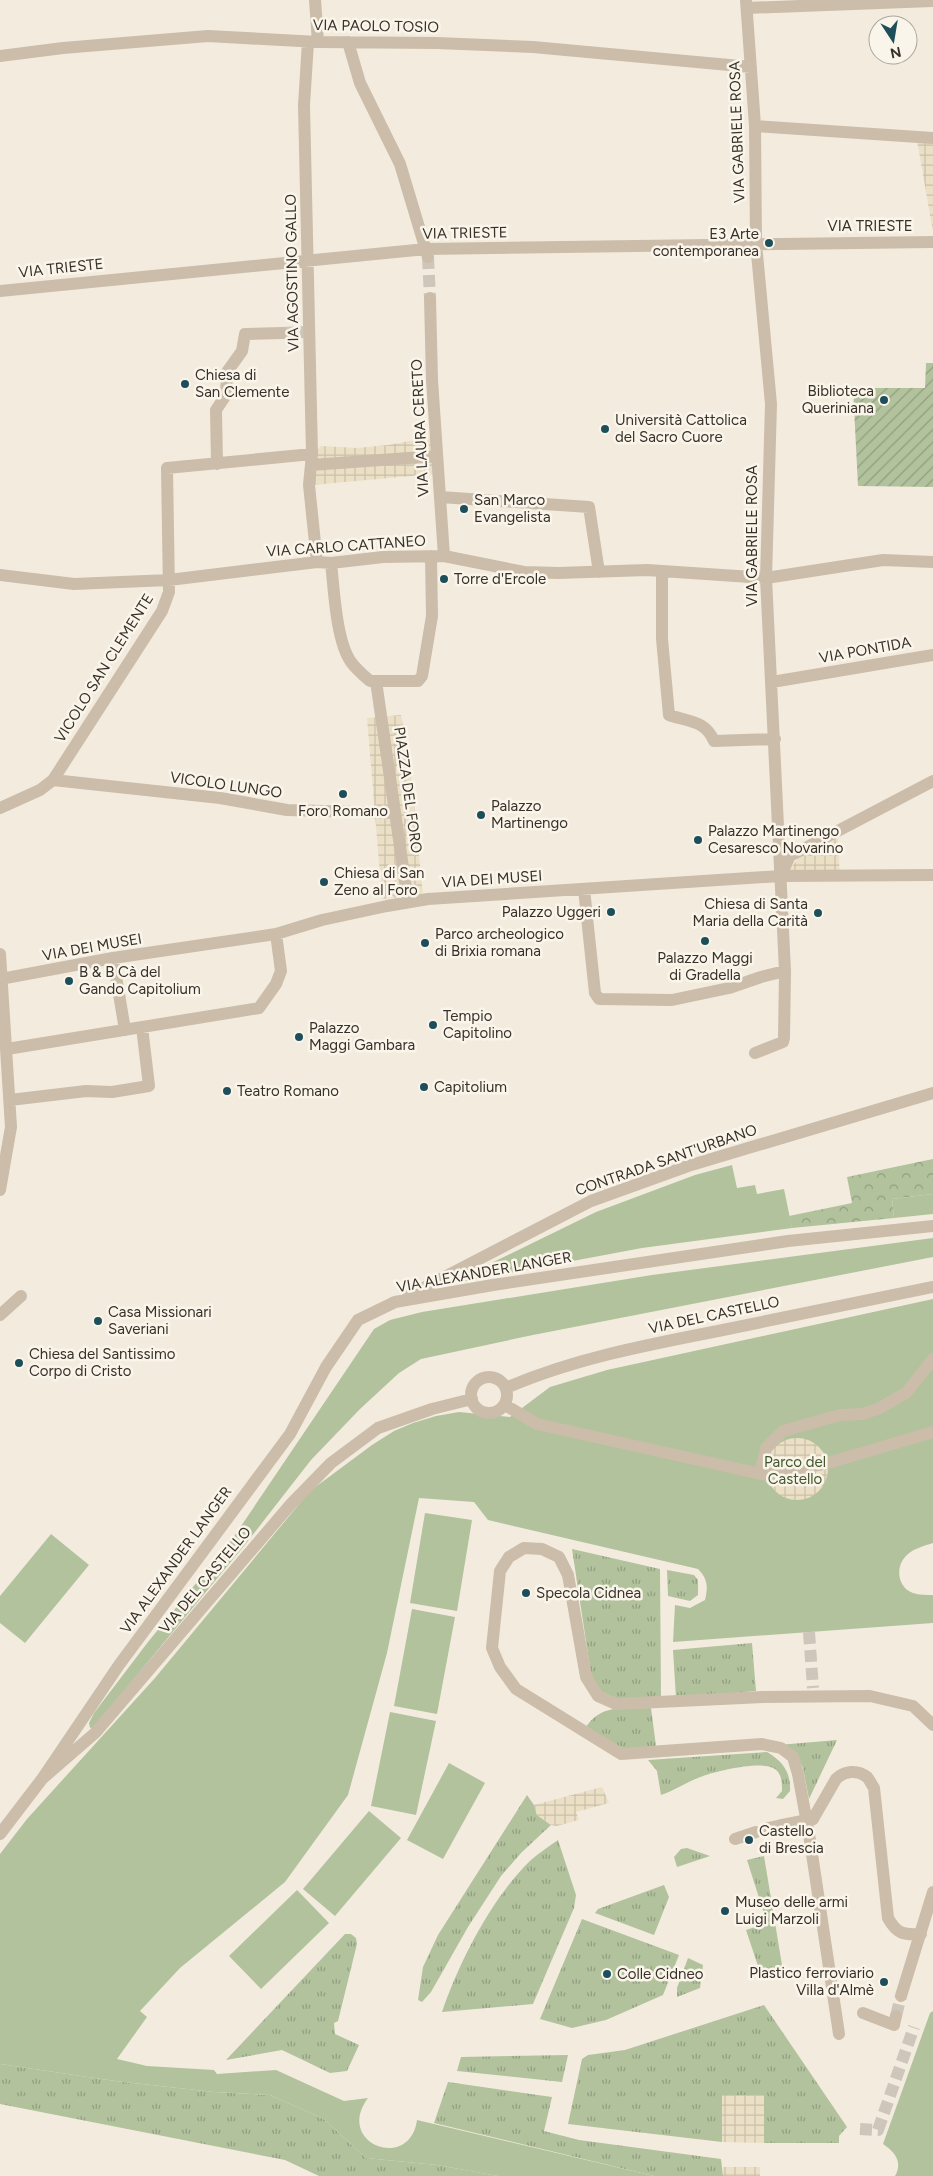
<svg xmlns="http://www.w3.org/2000/svg" width="933" height="2176" font-family="Figtree,sans-serif">
<style>
.grass{fill:url(#grass-tufts)}
.forest{fill:url(#forest-crowns)}
.park{fill:#b1c29d}
.garden{fill:url(#garden-furrows)}
.plaza{fill:url(#plaza-grid)}
.lines{fill:none;stroke-linecap:round;stroke-linejoin:round}
.minor-tunnel{stroke:#cec6ba;stroke-width:12;stroke-dasharray:12 6;stroke-linecap:butt}
.minor{stroke:#cbbda9;stroke-width:12}
.minor-bridge{stroke:#cbbda9;stroke-width:12}
.poi-dot{fill:#1e4e5a;stroke:#faf5ea;stroke-width:2}
.labels{text-anchor:middle;dominant-baseline:central;stroke-width:5;stroke-linejoin:round;paint-order:stroke}
.street-label{font-size:15px;fill:#383029;stroke:#faf5ea}
.poi-label{font-size:15px;fill:#383029;stroke:#faf5ea;text-anchor:start}
.park-label{font-size:15px;fill:#42572d;stroke:#faf5ea}
</style>
<defs>
<pattern id="grass-tufts" width="24" height="20" patternUnits="userSpaceOnUse" patternTransform="scale(1.25)"><rect width="24" height="20" fill="#b1c29d"/><path d="M3 7l-1-3M5 7V3M7 7l1-3M15 17l-1-3M17 17v-4M19 17l1-3" fill="none" stroke="#919e80"/></pattern>
<pattern id="forest-crowns" width="20" height="18" patternUnits="userSpaceOnUse" patternTransform="scale(1.25)"><rect width="20" height="18" fill="#b1c29d"/><path d="M2 6a3 3 0 1 1 6 0M12 15a3 3 0 1 1 6 0" fill="none" stroke="#919e80"/></pattern>
<pattern id="garden-furrows" width="10" height="10" patternUnits="userSpaceOnUse" patternTransform="scale(1.25)"><rect width="10" height="10" fill="#b1c29d"/><path d="M-1 1l2-2M0 10L10 0M9 11l2-2" fill="none" stroke="#919e80"/></pattern>
<pattern id="plaza-grid" width="8" height="8" patternUnits="userSpaceOnUse" patternTransform="scale(1.25)"><rect width="8" height="8" fill="#ebdfc5"/><path d="M0 4h8M4 0v8" fill="none" stroke="#cac0a9"/></pattern>
</defs>
<rect width="100%" height="100%" fill="#f3ecde"/>
<path class="grass" d="M572 1549 660 1569 661 1699 616 1698 600 1691 591 1674Z
M667 1570 694 1575 698 1580V1595L690 1601 668 1596Z
M752 1643 756 1691 676 1698 673 1650Z
M651 1708 656 1746 624 1749 586 1727C602 1703 625 1709 651 1708Z
M837 1740 809 1799 803 1768 798 1757 778 1745Z
M767 1752C783 1761 791 1773 790 1791L783 1799 776 1798 782 1791C782 1783 782 1774 775 1769 762 1760 718 1771 703 1776 688 1781 676 1790 661 1795L657 1771 648 1760Z
M527 1795 534 1805 537 1815 551 1825 521 1853 501 1876 468 1927 431 1992 422 2002 418 2000 423 1967 438 1935Z
M558 1840 576 1895 574 1908 533 2004 442 2012C459 1962 492 1897 531 1860 539 1853 549 1846 558 1840Z
M687 1848 710 1856 677 1867 674 1857 681 1849Z
M764 1856 783 1971 762 1978 746 1930 767 1923 747 1860Z
M664 1885 669 1897 654 1935 595 1913 598 1909Z
M582 1919 679 1955 663 1995 606 2020 572 2028 540 2019Z
M345 1934H351L356 1938 357 1944 338 2021 334 2023 335 2034 359 2045 347 2071 330 2073 282 2050 226 2060Z
M688 1958 703 1965 700 1988 677 1997V1988Z
M764 2005 847 2127 839 2136V2143H764V2095H722V2142L568 2124 582 2059 588 2055 625 2050Z
M568 2055 562 2082 457 2071 461 2057Z
M0 2064 115 2081 214 2092 270 2095 324 2119 366 2158 437 2165 498 2176H319L285 2160 0 2104Z
M448 2082 552 2097 544 2131 579 2140 721 2159 723 2176H654L434 2123Z"/>
<path class="forest" d="M933 1159V1194L892 1199 894 1218 792 1228 789 1216 852 1203 847 1177Z"/>
<path class="park" d="M732 1165 737 1188 755 1185 757 1194 784 1189 792 1228 642 1248 466 1281 465 1277 475 1271 596 1212 695 1175Z
M933 1194V1214L894 1218 892 1199Z
M933 1238V1257L533 1335 421 1359 399 1373 360 1409 311 1460 244 1546 94 1727 90 1728 89 1723 94 1713 148 1642 233 1538 374 1329 390 1320 422 1312 652 1275Z
M933 1299V1543C923 1546 912 1549 905 1557 895 1568 898 1588 913 1593 919 1595 927 1595 933 1595V1623L673 1642 675 1605 690 1608 705 1600C708 1587 708 1579 698 1569L488 1520 474 1502 419 1498 387 1653 348 1795 285 1882 180 1968 140 2011 147 2017 117 2059 147 2066 214 2070 217 2074 276 2070 344 2101 368 2098C334 2144 410 2172 417 2120L654 2176H498L437 2165 366 2158 324 2119 270 2095 214 2092 115 2081 0 2064V1854L27 1819 155 1678 310 1491 372 1445 394 1431 413 1423 436 1416 459 1412 510 1417 550 1387 607 1370Z
M425 1513 472 1520 457 1611 410 1603Z
M51 1534 89 1565 25 1643 0 1623V1596Z
M412 1609 455 1617 437 1714 394 1706Z
M390 1712 436 1721 416 1815 371 1806Z
M449 1763 485 1783 443 1859 407 1840Z
M369 1811 401 1838 335 1916 303 1889Z
M297 1890 329 1923 261 1989 229 1956Z
M933 2011V2176H895C903 2162 895 2152 883 2144L930 2013Z"/>
<path class="garden" d="M926 363H933V487L858 486 853 388H925Z"/>
<path class="plaza" d="M917 142 933 143V232L918 146Z
M431 437 434 474 312 485V454L321 446 357 448 388 445Z
M401 715 408 743 423 895 382 899 367 718Z
M838 837 840 881H788L790 869 801 855Z
M766 1469a31 31 0 1 1 62 0a31 31 0 1 1-62 0Z
M602 1787 609 1803 576 1812 579 1820 557 1826 551 1825 537 1815 534 1805Z
M722 2095H764V2143L722 2142Z
M723 2167H760V2176H723Z"/>
<g class="lines">
<path class="minor-tunnel" d="M428 257 430 298
M282 333 305 332
M809 1632 813 1688
M896 2016 901 1996
M860 2129 878 2130 914 2027"/>
<path class="minor" d="M315 0 318 42
M746 0 755 126 756 243 771 404 766 578 785 971 784 1038 783 1042 755 1053
M747 8 933 1
M308 42 304 105 312 454 309 485 317 562
M348 42 360 83 400 164 428 257
M0 56 63 48 208 36 318 42 437 43 533 47 751 67
M755 126 933 138
M0 291 426 249 933 242
M430 298 432 380 444 556
M217 464 216 410 226 395 227 372 242 351 245 334 282 333
M311 465 437 456
M440 497 589 507 599 572
M331 563C334 589 336 641 351 662 356 669 363 675 370 681H418L422 676 432 616 431 556
M662 572V639L669 715C689 722 705 720 714 741L775 739
M0 575 74 584 169 580 317 562 331 563 383 557 444 556 524 572 558 573 647 570 766 578 883 560 933 562
M376 681 408 902
M772 682 933 655
M53 780 220 798 287 810 395 813
M0 808 40 790 53 780 162 611 169 592 167 468 312 454
M782 873 790 856 933 781
M584 889 595 993 599 999 672 1000 729 988 761 977 785 971
M0 954 11 1127 0 1190
M113 958 125 1030
M0 979 113 958 276 934 322 920 387 906 428 899 781 876 933 875
M7 1049 259 1008 276 984 281 971 276 934
M10 1100 86 1091 112 1092 149 1086 142 1027
M408 1296 591 1201 688 1166 933 1093
M0 1315 21 1296
M471 1395a18 18 0 1 1 36 0a18 18 0 1 1-36 0Z
M506 1388C573 1359 646 1345 718 1331 789 1316 861 1302 933 1287
M505 1405 537 1424 766 1475 828 1463 933 1432
M760 1474 766 1448 783 1431 840 1415 862 1414 878 1409 906 1393 933 1359
M42 1779 119 1665 290 1434 326 1367 358 1320 395 1302 493 1285 788 1241 933 1226
M813 1819 836 1779C844 1771 857 1769 867 1777 869 1779 872 1785 874 1788L888 1918C897 1934 903 1935 921 1934
M768 1828 782 1825
M0 1834 42 1779 95 1733 291 1504 331 1463 378 1428 432 1409 472 1399
M735 1839 756 1832
M901 1996 933 1892
M863 2013 894 2025 896 2016
M839 2034 809 1834 798 1774 793 1757 781 1748 762 1744 621 1754 516 1689 500 1667 492 1648 500 1571 509 1557 524 1548 542 1549 559 1557 568 1575 586 1677 598 1696 616 1704 763 1697 870 1696 913 1706 933 1725"/>
<path class="minor-bridge" d="M782 1825 813 1819"/>
</g>
<g class="poi-dot">
<circle cx="769" cy="243" r="5"/>
<circle cx="185" cy="384" r="5"/>
<circle cx="884" cy="400" r="5"/>
<circle cx="605" cy="429" r="5"/>
<circle cx="464" cy="509" r="5"/>
<circle cx="444" cy="579" r="5"/>
<circle cx="343" cy="794" r="5"/>
<circle cx="481" cy="815" r="5"/>
<circle cx="698" cy="840" r="5"/>
<circle cx="324" cy="882" r="5"/>
<circle cx="611" cy="912" r="5"/>
<circle cx="818" cy="913" r="5"/>
<circle cx="705" cy="941" r="5"/>
<circle cx="425" cy="943" r="5"/>
<circle cx="69" cy="981" r="5"/>
<circle cx="433" cy="1025" r="5"/>
<circle cx="299" cy="1037" r="5"/>
<circle cx="424" cy="1087" r="5"/>
<circle cx="227" cy="1091" r="5"/>
<circle cx="98" cy="1321" r="5"/>
<circle cx="19" cy="1363" r="5"/>
<circle cx="526" cy="1593" r="5"/>
<circle cx="749" cy="1840" r="5"/>
<circle cx="725" cy="1911" r="5"/>
<circle cx="607" cy="1974" r="5"/>
<circle cx="884" cy="1982" r="5"/>
</g>
<g class="labels">
<g class="street-label">
<text transform="translate(376 26) rotate(1)">VIA PAOLO TOSIO</text>
<text transform="translate(737 132) rotate(-92)">VIA GABRIELE ROSA</text>
<text x="870" y="226">VIA TRIESTE</text>
<text transform="translate(465 233) rotate(-1)">VIA TRIESTE</text>
<text transform="translate(61 268) rotate(-6)">VIA TRIESTE</text>
<text transform="translate(292 273) rotate(-91)">VIA AGOSTINO GALLO</text>
<text transform="translate(420 428) rotate(-93)">VIA LAURA CERETO</text>
<text transform="translate(752 536) rotate(-90)">VIA GABRIELE ROSA</text>
<text transform="translate(346 546) rotate(-4)">VIA CARLO CATTANEO</text>
<text transform="translate(865 650) rotate(-10)">VIA PONTIDA</text>
<text transform="translate(104 668) rotate(-58)">VICOLO SAN CLEMENTE</text>
<text transform="translate(226 785) rotate(8)">VICOLO LUNGO</text>
<text transform="translate(408 790) rotate(82)">PIAZZA DEL FORO</text>
<text transform="translate(492 879) rotate(-4)">VIA DEI MUSEI</text>
<text transform="translate(92 947) rotate(-10)">VIA DEI MUSEI</text>
<text transform="translate(666 1160) rotate(-19)">CONTRADA SANT'URBANO</text>
<text transform="translate(484 1272) rotate(-10)">VIA ALEXANDER LANGER</text>
<text transform="translate(714 1315) rotate(-12)">VIA DEL CASTELLO</text>
<text transform="translate(176 1560) rotate(-54)">VIA ALEXANDER LANGER</text>
<text transform="translate(205 1580) rotate(-50)">VIA DEL CASTELLO</text>
</g>
<g class="poi-label">
<text x="759" y="234" text-anchor="end">E3 Arte<tspan x="759" dy="17">contemporanea</tspan></text>
<text x="195" y="375">Chiesa di<tspan x="195" dy="17">San Clemente</tspan></text>
<text x="874" y="391" text-anchor="end">Biblioteca<tspan x="874" dy="17">Queriniana</tspan></text>
<text x="615" y="420">Università Cattolica<tspan x="615" dy="17">del Sacro Cuore</tspan></text>
<text x="474" y="500">San Marco<tspan x="474" dy="17">Evangelista</tspan></text>
<text x="454" y="579">Torre d'Ercole</text>
<text x="491" y="806">Palazzo<tspan x="491" dy="17">Martinengo</tspan></text>
<text x="343" y="811" text-anchor="middle">Foro Romano</text>
<text x="708" y="831">Palazzo Martinengo<tspan x="708" dy="17">Cesaresco Novarino</tspan></text>
<text x="334" y="873">Chiesa di San<tspan x="334" dy="17">Zeno al Foro</tspan></text>
<text x="808" y="904" text-anchor="end">Chiesa di Santa<tspan x="808" dy="17">Maria della Carità</tspan></text>
<text x="601" y="912" text-anchor="end">Palazzo Uggeri</text>
<text x="435" y="934">Parco archeologico<tspan x="435" dy="17">di Brixia romana</tspan></text>
<text x="705" y="958" text-anchor="middle">Palazzo Maggi<tspan x="705" dy="17">di Gradella</tspan></text>
<text x="79" y="972">B &amp; B Cà del<tspan x="79" dy="17">Gando Capitolium</tspan></text>
<text x="443" y="1016">Tempio<tspan x="443" dy="17">Capitolino</tspan></text>
<text x="309" y="1028">Palazzo<tspan x="309" dy="17">Maggi Gambara</tspan></text>
<text x="434" y="1087">Capitolium</text>
<text x="237" y="1091">Teatro Romano</text>
<text x="108" y="1312">Casa Missionari<tspan x="108" dy="17">Saveriani</tspan></text>
<text x="29" y="1354">Chiesa del Santissimo<tspan x="29" dy="17">Corpo di Cristo</tspan></text>
<text x="536" y="1593">Specola Cidnea</text>
<text x="759" y="1831">Castello<tspan x="759" dy="17">di Brescia</tspan></text>
<text x="735" y="1902">Museo delle armi<tspan x="735" dy="17">Luigi Marzoli</tspan></text>
<text x="874" y="1973" text-anchor="end">Plastico ferroviario<tspan x="874" dy="17">Villa d'Almè</tspan></text>
<text x="617" y="1974">Colle Cidneo</text>
</g>
<g class="park-label">
<text x="795" y="1462">Parco del<tspan x="795" dy="17">Castello</tspan></text>
</g>
</g>
<g transform="translate(893 40) rotate(168)"><circle r="24" fill="#faf5ea" stroke="#aca69d"/>
<path d="M0-4L9 19L0 12L-9 19Z" fill="#1e4e5a"/>
<text y="-8" font-size="14" font-weight="bold" text-anchor="middle" fill="#383029">N</text>
</g>
</svg>
